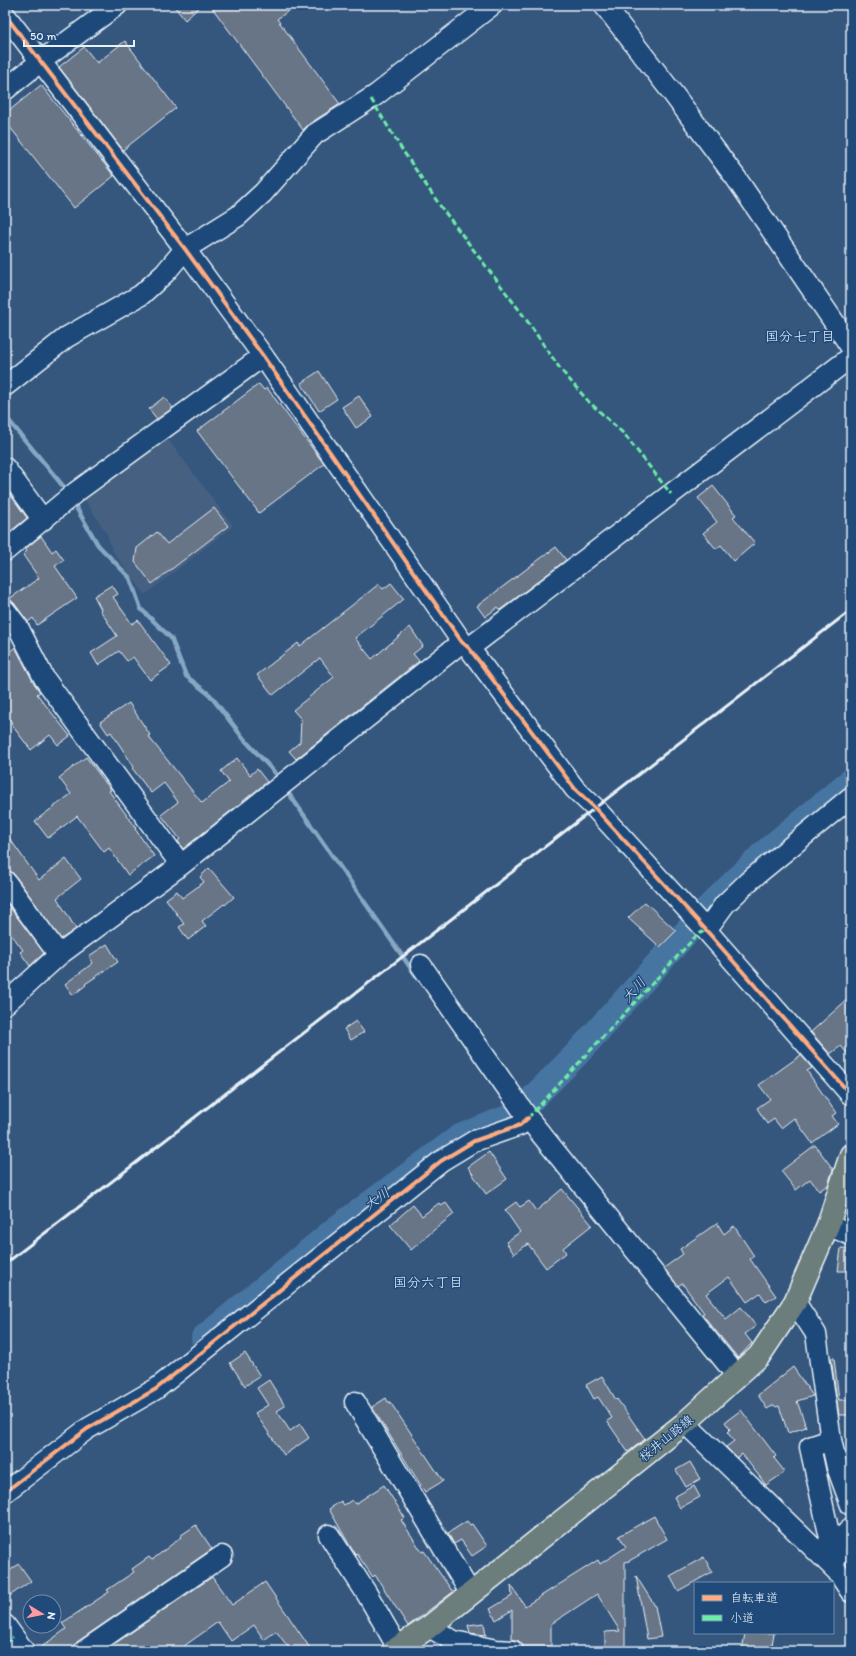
<svg xmlns="http://www.w3.org/2000/svg" width="856" height="1656" font-family="Itim,'Klee One',sans-serif">
<style>
.built{fill:#446081}
.lines{fill:none;stroke-linecap:round;stroke-linejoin:round}
.stream{stroke:#87a7c4;stroke-width:4.5}
.river{stroke:#4775a2;stroke-width:26}
.building{fill:#687587;stroke:#e8f1f8}
.minor-casing{stroke:#e8f1f8;stroke-width:23}
.major-casing{stroke:#e8f1f8;stroke-width:25}
.minor{stroke:#1f4a7a;stroke-width:20}
.major{stroke:#6c7e7c;stroke-width:22}
.rail{stroke:#e8f1f8;stroke-width:3}
.quiet{stroke:#6deda7;stroke-width:3;stroke-dasharray:6 3;stroke-linecap:butt}
.cycleway-casing{stroke:#1f4a7a;stroke-width:6}
.cycleway{stroke:#ffac80;stroke-width:4}
.labels{text-anchor:middle;dominant-baseline:central;stroke-width:3;stroke-linejoin:round;paint-order:stroke}
.street-label{font-size:13px;fill:#e8f1f8;stroke:#1f4a7a}
.neighbourhood-label{font-size:14px;fill:#e8f1f8;stroke:#1f4a7a}
.water-label{font-size:14px;font-style:italic;fill:#d0deeb;stroke:#1f4a7a}
</style>
<rect width="100%" height="100%" fill="#35577e"/>
<filter id="ink" filterUnits="userSpaceOnUse"><feTurbulence type="fractalNoise" baseFrequency=".025" numOctaves="2"/><feDisplacementMap in="SourceGraphic" scale="8" xChannelSelector="R" yChannelSelector="G"/><feConvolveMatrix kernelMatrix="1 2 1 2 8 2 1 2 1" color-interpolation-filters="sRGB"/></filter>
<g filter="url(#ink)">
<path class="built" d="M165 435 233 526 145 595 112 550 107 534 86 502 83 494Z"/>
<g class="lines">
<path class="stream" d="M5 416 68 492
M73 502 98 545 130 578 141 609 171 638 186 676 210 695 244 739 277 775 280 780
M285 788 419 980"/>
<path class="river" d="M204 1338 336 1229 460 1137 517 1114 574 1057 712 904 763 854 851 781"/>
</g>
<path class="building" d="M173 5H202L185 20Z
M210 5H297L277 19 340 104 309 124 303 130Z
M125 41 176 108 123 150 59 67 84 47 97 63Z
M41 85 114 176 74 208 5 121V114Z
M319 371 337 399 319 411 301 383Z
M259 384 264 390 267 388 324 464 259 513 197 431Z
M359 396 373 417 356 428 342 407Z
M164 397 173 408 157 419 149 409Z
M713 486 736 515 733 517 755 543 734 561 721 545 716 549 703 533 717 522 698 498Z
M5 487 27 518 11 531 5 523Z
M214 508 228 526 152 584 135 562 137 548 157 532 167 544Z
M41 536 52 552 56 549 64 560 55 566 77 598 37 625 33 618 28 622 14 603 9 599 39 578 23 555 27 551 25 549Z
M556 547 566 560 500 610 498 607 485 617 477 606Z
M391 583 404 599 355 638 372 659 410 627 423 646 413 654 419 661 296 759 289 751 300 742 301 719 293 710 334 677 320 658 273 695 257 675 298 643 300 646 379 584 383 589Z
M112 585 118 594 113 597 132 624 138 620 171 665 150 680 133 657 127 661 119 651 98 665 91 653 117 636 100 610 101 609 94 596Z
M15 647 34 683 40 692 37 694 70 736 58 745 50 735 31 750 11 724 12 723 5 714V656Z
M129 703 150 735 148 736 202 803 229 782 221 771 237 758 250 775 257 769 267 782 183 849 178 841 180 839 161 815 178 802 164 783 151 793 132 768 134 767 111 732 108 734 100 722Z
M86 757 111 790 109 791 136 828 135 829 154 856 128 875 109 848 104 852 77 816 48 838 35 821 71 794 59 778Z
M5 832 39 880 66 859 81 879 57 898 76 929 61 939 14 874 10 871 5 870Z
M209 868 234 897 225 905 224 904 202 921 206 926 188 940 179 927 184 924 166 899 177 891 182 898 204 882 200 877Z
M5 901 44 953 30 966 20 952 23 950 5 926Z
M645 902 676 931 660 947 628 918Z
M107 944 118 962 85 984 86 985 73 995 65 984 93 963 89 956Z
M851 996V1058L841 1046 830 1054 811 1032Z
M356 1021 364 1032 351 1040 344 1029Z
M801 1055 812 1068 807 1071 836 1113 832 1116 838 1124 812 1143 794 1118 781 1128 774 1119 767 1124 757 1108 770 1099 759 1085Z
M815 1145 833 1169 828 1185 819 1191 810 1179 796 1190 781 1171Z
M489 1152 507 1179 486 1194 468 1167Z
M562 1189 592 1225 563 1248 566 1253 546 1268 528 1244 514 1254 506 1242 520 1232 505 1210 516 1202 520 1207 529 1201 536 1211Z
M439 1203 441 1206 446 1203 454 1214 434 1230 411 1250 390 1225 413 1205 422 1216Z
M717 1223 724 1234 734 1226 754 1256 750 1259 776 1296 766 1302 760 1293 747 1302 729 1277 706 1294 726 1319 741 1307 756 1326 745 1334 752 1343 738 1358 702 1314 704 1313 682 1283 678 1286 664 1268 683 1254 680 1249Z
M841 1248 851 1249V1271H838Z
M245 1353 260 1376 245 1386 230 1363Z
M831 1358H834L839 1400H851V1415H839Z
M793 1367 813 1396 797 1401 806 1427 788 1433 779 1406 776 1407 774 1405 767 1409 758 1395Z
M602 1376 616 1400 617 1399 645 1439 628 1452 607 1421 612 1418 598 1397 594 1399 586 1385Z
M269 1380 285 1406 277 1411 290 1431 300 1424 309 1438 284 1455 255 1413 268 1405 257 1388Z
M386 1398 388 1402H390L443 1481 425 1492 372 1407Z
M741 1410 776 1456 774 1458 785 1472 766 1485 742 1454 737 1458 726 1447 734 1441 727 1432 730 1429 725 1422Z
M690 1462 700 1479 686 1487 676 1470Z
M384 1485 405 1518 401 1520 422 1552 424 1551 453 1592 408 1626 375 1575 373 1577 357 1554 356 1555 350 1546 329 1509 341 1501 344 1505 352 1500 355 1504Z
M694 1486 700 1497 680 1508 674 1497Z
M654 1516 667 1539 629 1561 625 1562V1648H605V1632L620 1631 597 1594 551 1624V1646H523L519 1641 512 1639V1610L496 1620 490 1609 512 1596 511 1585 525 1606 598 1560 600 1564 626 1547 619 1536Z
M467 1521 470 1525 472 1524 487 1546 472 1556 461 1540 454 1544 448 1533Z
M196 1525 212 1549 77 1642 74 1646 73 1651H36L66 1629 62 1623 109 1592 107 1590 134 1572 132 1569 149 1557 152 1560 181 1537 180 1536Z
M704 1557 712 1572 678 1591 670 1576Z
M19 1564 31 1581 5 1599V1574Z
M636 1576 655 1606 661 1637 647 1639Z
M212 1577 232 1605 265 1582 312 1651H291L276 1631 264 1640 254 1625 231 1641 218 1622 177 1651H104Z
M484 1623 486 1635 470 1633 468 1625Z
M745 1633H774L771 1651H742Z"/>
<g class="lines">
<g class="minor-casing">
<path id="minor" d="M604 5 674 95 736 178 851 347
M5 15 185 249 263 356 462 642 469 648 575 789 594 807 706 930 851 1095
M5 90 41 61 117 5
M5 386 67 337 141 295 165 273 185 249 238 216 263 193 315 134 376 95 492 5
M5 468 43 520
M5 551 76 492 263 356
M5 610 18 627 44 678 181 865
M469 648 851 357
M5 881 59 955
M706 930 725 904 749 881 851 797
M421 965 528 1118 737 1376
M5 1004 59 955 181 865 462 642
M828 1225 851 1235
M795 1302 816 1334 831 1440 837 1467 851 1505
M355 1402 471 1594
M685 1423 837 1571 851 1592
M5 1492 87 1429 156 1389 441 1161 474 1141 520 1125 528 1118
M329 1535 367 1594 398 1648
M824 1558 830 1538 810 1447 831 1440
M836 1559 835 1546 851 1528
M5 1625 24 1651
M429 1627 454 1641 496 1650 513 1651
M84 1651 222 1556"/>
</g>
<g class="major-casing">
<path id="major" d="M393 1651 429 1627 685 1423 759 1356 795 1302 828 1225 851 1155"/>
</g>
<use href="#minor" class="minor"/>
<use href="#major" class="major"/>
<path class="rail" d="M5 1264 851 610"/>
<path class="quiet" d="M371 99 401 148 441 207 523 315 561 370 589 402 624 434 671 494
M528 1118 697 935 706 930
M5 1643 13 1637"/>
<g class="cycleway-casing">
<path id="cycleway" d="M5 15 185 249 263 356 462 642 469 648 575 789 594 807 706 930 851 1095
M5 1492 87 1429 156 1389 441 1161 474 1141 520 1125 528 1118"/>
</g>
<use href="#cycleway" class="cycleway"/>
</g>
</g>
<g class="labels">
<g class="street-label">
<text transform="translate(666 1438) rotate(-39)">桜井山路線</text>
</g>
<g class="neighbourhood-label">
<text x="800" y="336">国分七丁目</text>
<text x="428" y="1282">国分六丁目</text>
</g>
<g class="water-label">
<text transform="translate(634 990) rotate(-48)">大川</text>
<text transform="translate(377 1199) rotate(-36)">大川</text>
</g>
</g>
<rect width="856" height="1656" fill="none" stroke="#1f4a7a" stroke-width="20"/>
<rect x="10" y="10" width="836" height="1636" fill="none" stroke="#e8f1f8" stroke-width="1.5" filter="url(#ink)"/>
<rect x="694" y="1582" width="140" height="52" fill="#1f4a7a" stroke="#6f8dac"/>
<rect x="702" y="1595" width="20" height="6" fill="#ffac80" stroke="#6f8dac"/>
<text x="730" y="1602" font-size="12" fill="#e8f1f8">自転車道</text>
<rect x="702" y="1615" width="20" height="6" fill="#6deda7" stroke="#6f8dac"/>
<text x="730" y="1622" font-size="12" fill="#e8f1f8">小道</text>
<g transform="translate(42 1614) rotate(100)"><circle r="19" fill="#1f4a7a" stroke="#6f8dac"/>
<path d="M0-3L7 15L0 10L-7 15Z" fill="#ff9aa2"/>
<text y="-6" font-size="11" font-weight="bold" text-anchor="middle" fill="#e8f1f8">N</text>
</g>
<path d="M24 40v6h110v-6" fill="none" stroke="#e8f1f8" stroke-width="2"/>
<text x="30" y="40" font-size="12" fill="#e8f1f8" stroke="#1f4a7a" stroke-width="3" paint-order="stroke">50 m</text>
</svg>
